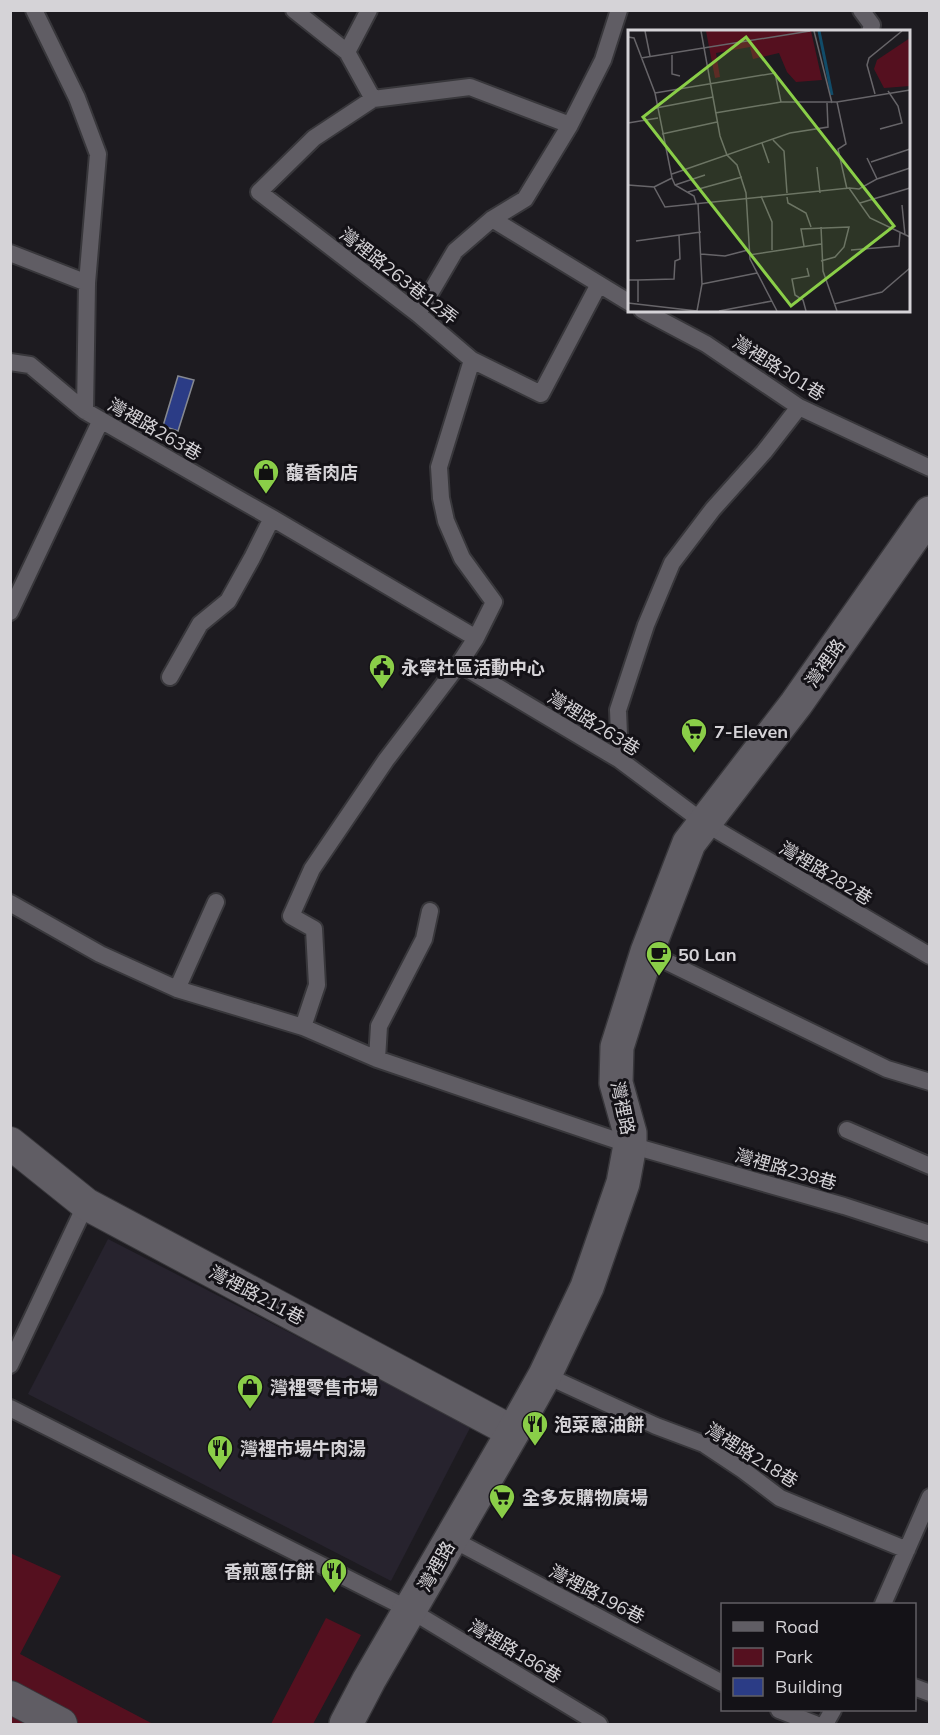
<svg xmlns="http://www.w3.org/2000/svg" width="940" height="1735" font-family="Mulish,'Noto Sans TC',sans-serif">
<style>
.built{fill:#27232e}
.green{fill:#55101f}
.building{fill:#2b3c86;stroke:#868990;stroke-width:1.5}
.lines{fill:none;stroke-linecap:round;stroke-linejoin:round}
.lane-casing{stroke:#38373b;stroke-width:20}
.street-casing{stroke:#38373b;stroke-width:34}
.secondary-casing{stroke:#38373b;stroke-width:36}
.lane{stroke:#605d64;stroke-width:16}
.street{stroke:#605d64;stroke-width:32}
.secondary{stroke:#605d64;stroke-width:33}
.labels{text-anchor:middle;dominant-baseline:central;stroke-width:6;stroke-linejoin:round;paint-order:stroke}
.street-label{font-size:18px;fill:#d5d3d7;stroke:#141217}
.poi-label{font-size:18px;font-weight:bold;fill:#d5d3d7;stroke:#141217;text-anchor:start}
.inset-river{fill:none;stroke:#114c69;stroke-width:3}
.inset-road{fill:none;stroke:#676569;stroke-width:1.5}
.view{fill:#8ace48;fill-opacity:0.15;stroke:#8ace48;stroke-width:3}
.inset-edge{fill:none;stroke:#d5d3d7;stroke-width:3}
</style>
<rect width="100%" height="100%" fill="#1d1b20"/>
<path class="built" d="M108 1239 471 1426 391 1581 28 1394Z"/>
<path class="green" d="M10 1553 61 1576 20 1654 153 1724H11Z
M326 1618 361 1635 313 1724H271Z"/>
<path class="building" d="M178 376 194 380 178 431 163 426Z"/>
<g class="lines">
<g class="lane-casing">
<path id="lane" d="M34 10 77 98 98 154 87 283 85 411 272 518 476 638 459 664 620 760 703 822 930 956
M294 10 347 52
M369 10 347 52 373 99
M861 10 872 25 870 32
M570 125 470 87 373 99 314 138 259 192 418 314 472 360 541 394 599 284
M492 219 630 303
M10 253 87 283
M642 310 706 344 799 407 930 468
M418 314 455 251 492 219 525 199 570 125 603 60 619 10
M472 360 439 467 441 498 446 521 462 558 494 602 476 638
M10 362 30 365 85 411
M10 612 101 420
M170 677 200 624 228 601 252 558 272 518
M620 760 618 710 646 625 672 563 713 509 764 452 799 407
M10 903 100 954 177 989 303 1027 377 1059 630 1145 844 1206 930 1234
M647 952 887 1069 930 1082
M177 989 216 902
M303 1027 317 985 314 929 291 916 312 869 386 760 459 664
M377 1059 379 1026 424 939 430 911
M847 1130 930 1166
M10 1365 86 1204
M545 1375 656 1426 704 1444 743 1470 780 1498 907 1550
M10 1408 410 1610 599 1724
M452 1539 722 1683
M883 1604 930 1497
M914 1687 930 1693
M779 1710 815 1724
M825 1724 833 1710"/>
</g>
<g class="street-casing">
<path id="street" d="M10 1143 86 1204 513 1432
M10 1697 61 1724"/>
</g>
<g class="secondary-casing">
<path id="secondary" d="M346 1724 369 1680 513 1432 545 1375 587 1287 623 1183 630 1145V1133L616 1083 617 1047 647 952 689 843 796 704 930 513"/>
</g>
<use href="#lane" class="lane"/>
<use href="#street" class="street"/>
<use href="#secondary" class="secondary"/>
</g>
<defs>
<g id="shop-pin" transform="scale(1.35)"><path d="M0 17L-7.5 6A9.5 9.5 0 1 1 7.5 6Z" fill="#8ace48" stroke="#141217"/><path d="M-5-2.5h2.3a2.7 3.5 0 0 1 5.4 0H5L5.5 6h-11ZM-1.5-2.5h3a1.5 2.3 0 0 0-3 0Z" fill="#111"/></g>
<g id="civic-pin" transform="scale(1.35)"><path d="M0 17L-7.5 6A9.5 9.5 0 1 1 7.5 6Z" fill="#8ace48" stroke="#141217"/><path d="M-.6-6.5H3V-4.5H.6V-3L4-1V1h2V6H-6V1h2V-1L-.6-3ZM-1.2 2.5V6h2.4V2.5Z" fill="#111"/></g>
<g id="supermarket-pin" transform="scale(1.35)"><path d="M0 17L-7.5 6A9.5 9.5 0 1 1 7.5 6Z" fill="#8ace48" stroke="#141217"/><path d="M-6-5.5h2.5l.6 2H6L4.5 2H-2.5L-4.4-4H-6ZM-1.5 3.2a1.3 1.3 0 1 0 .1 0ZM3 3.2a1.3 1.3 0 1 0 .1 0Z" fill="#111"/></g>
<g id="cafe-pin" transform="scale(1.35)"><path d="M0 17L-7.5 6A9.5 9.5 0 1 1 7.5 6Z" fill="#8ace48" stroke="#141217"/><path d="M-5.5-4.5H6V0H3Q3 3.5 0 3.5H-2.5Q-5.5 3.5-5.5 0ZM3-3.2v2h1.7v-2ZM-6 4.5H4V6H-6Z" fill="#111"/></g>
<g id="restaurant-pin" transform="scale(1.35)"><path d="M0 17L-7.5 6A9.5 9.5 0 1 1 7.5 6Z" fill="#8ace48" stroke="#141217"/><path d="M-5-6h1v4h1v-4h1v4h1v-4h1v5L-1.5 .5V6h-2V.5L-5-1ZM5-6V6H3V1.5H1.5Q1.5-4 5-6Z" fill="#111"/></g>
</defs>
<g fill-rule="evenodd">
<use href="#shop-pin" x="266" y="472"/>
<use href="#civic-pin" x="382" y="667"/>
<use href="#supermarket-pin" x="694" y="731"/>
<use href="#cafe-pin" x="659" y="954"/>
<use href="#shop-pin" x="250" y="1387"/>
<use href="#restaurant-pin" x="535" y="1424"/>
<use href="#restaurant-pin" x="220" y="1448"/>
<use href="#supermarket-pin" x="502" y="1497"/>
<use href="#restaurant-pin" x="334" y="1571"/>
</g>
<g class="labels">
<g class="street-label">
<text transform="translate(399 276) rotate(38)">灣裡路263巷12弄</text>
<text transform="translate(779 368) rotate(32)">灣裡路301巷</text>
<text transform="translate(155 429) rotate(30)">灣裡路263巷</text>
<text transform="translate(825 663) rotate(-55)">灣裡路</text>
<text transform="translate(594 723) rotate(32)">灣裡路263巷</text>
<text transform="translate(826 873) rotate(31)">灣裡路282巷</text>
<text transform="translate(623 1108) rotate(78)">灣裡路</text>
<text transform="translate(786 1169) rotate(16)">灣裡路238巷</text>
<text transform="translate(257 1295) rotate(28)">灣裡路211巷</text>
<text transform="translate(752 1455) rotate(32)">灣裡路218巷</text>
<text transform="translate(436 1566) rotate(-60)">灣裡路</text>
<text transform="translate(597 1594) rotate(28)">灣裡路196巷</text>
<text transform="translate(515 1651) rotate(31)">灣裡路186巷</text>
</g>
<g class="poi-label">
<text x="286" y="472">馥香肉店</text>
<text x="401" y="667">永寧社區活動中心</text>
<text x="714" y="731">7-Eleven</text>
<text x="678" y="954">50 Lan</text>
<text x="270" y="1387">灣裡零售市場</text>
<text x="554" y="1424">泡菜蔥油餅</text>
<text x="240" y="1448">灣裡市場牛肉湯</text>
<text x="522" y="1497">全多友購物廣場</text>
<text x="314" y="1571" text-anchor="end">香煎蔥仔餅</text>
</g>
</g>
<g transform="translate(628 30)">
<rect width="282" height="282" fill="#1d1b20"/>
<path d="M78 1H183L194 50 168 52 159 42 151 23 125 29 122 17 88 23 92 47 87 48ZM282 8V56L256 58 246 39 249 30Z" fill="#55101f"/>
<path class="inset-river" d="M191 1 204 65"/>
<path class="inset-road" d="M17 1 22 26M73 1 92 106 99 125 109 135 118 163 122 229 149 281M186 1 204 73M0 7 6 8 27 63 44 148 47 155 66 166 68 173M44 25V44L52 46M13 28 182 1M27 63 147 43 153 72M247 64 239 35 241 28 274 1M209 72 218 114 210 119 219 159M28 78 85 67M87 83 153 72H209L282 60M0 93 30 88M252 99 274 93 270 76 260 61M34 104 89 92M145 110 156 121 159 163M134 113 141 133M243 132 282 119M189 137 192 163M44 144 162 103 200 97 199 73M249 149 282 138M0 155 26 157 37 177 221 158 242 188 282 207M47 155 77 145M26 157 44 148M221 158 231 159 249 149 239 128M60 162 114 147M133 166 144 192V220M159 167 160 173 178 183 183 197M232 173 282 158M274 175 277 205M193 197 195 241 209 281M8 211 73 202M176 216 173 199 221 197 216 217 207 227 193 231M223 220 271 216 272 203M73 224 97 226 120 220M121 225 193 214M0 250H10V272M10 250 46 249 47 231 52 229 51 205M74 254 129 243M0 273 69 281M206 274 254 262 282 238M69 281 74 254 70 173M91 281 144 271M178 281 175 270 167 265 164 249 181 246 179 238"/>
<path class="view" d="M118 7 266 196 163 276 15 87Z"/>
<rect width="282" height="282" class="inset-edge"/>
</g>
<rect width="940" height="1735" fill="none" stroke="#d5d3d7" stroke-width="24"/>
<rect x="721" y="1603" width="195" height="108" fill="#141217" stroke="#615f64" stroke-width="1.5"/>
<rect x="733" y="1622" width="30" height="9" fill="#605d64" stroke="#615f64" stroke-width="1.5"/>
<text x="775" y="1633" font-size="18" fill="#d5d3d7">Road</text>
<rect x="733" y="1648" width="30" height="18" fill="#55101f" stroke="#615f64" stroke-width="1.5"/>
<text x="775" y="1663" font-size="18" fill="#d5d3d7">Park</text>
<rect x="733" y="1678" width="30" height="18" fill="#2b3c86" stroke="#615f64" stroke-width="1.5"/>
<text x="775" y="1693" font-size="18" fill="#d5d3d7">Building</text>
</svg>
